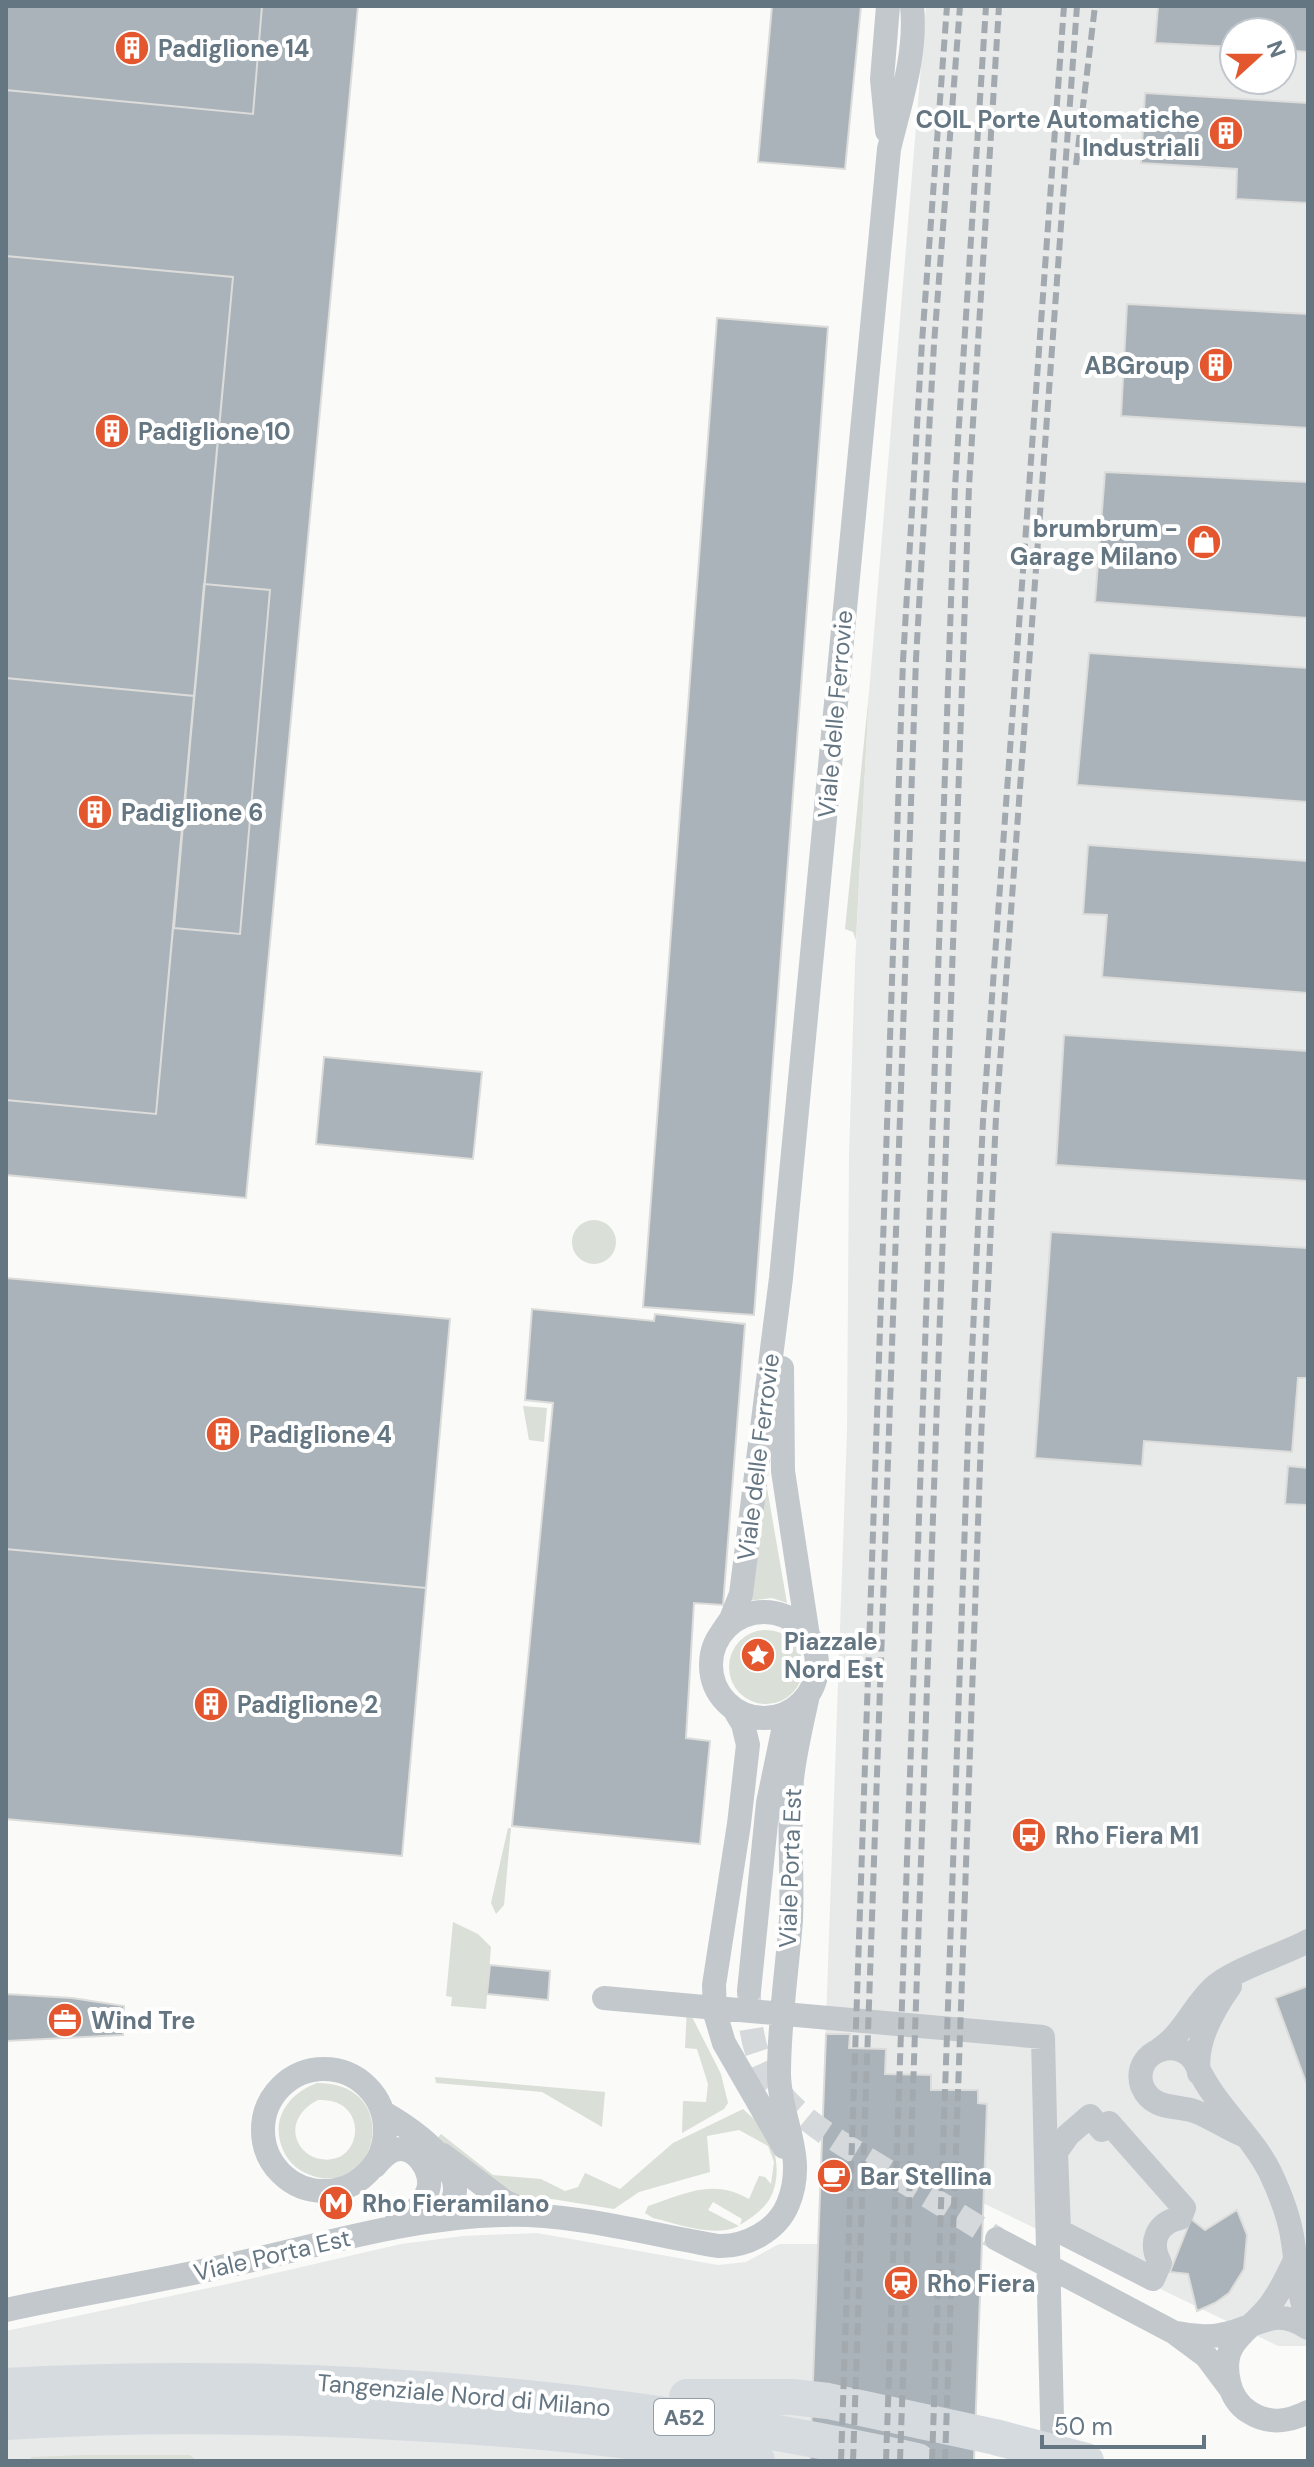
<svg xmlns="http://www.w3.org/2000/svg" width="1314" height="2467" font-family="'DM Sans',sans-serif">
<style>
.built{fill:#e8e9e9;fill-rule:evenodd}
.green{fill:#dadfd7;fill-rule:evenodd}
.building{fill:#aab3b9;stroke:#dcdcda;stroke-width:2}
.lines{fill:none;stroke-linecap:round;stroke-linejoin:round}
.minor-tunnel{stroke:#d5d9db;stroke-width:24;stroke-dasharray:24 12;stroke-linecap:butt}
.minor{stroke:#c3c8cc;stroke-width:24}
.highway{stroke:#d6dbdf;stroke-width:36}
.rail{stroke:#a2aab0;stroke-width:6;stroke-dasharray:12 6;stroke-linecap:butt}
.labels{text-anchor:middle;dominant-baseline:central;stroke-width:8;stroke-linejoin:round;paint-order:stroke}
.shield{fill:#fff;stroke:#939fa8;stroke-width:2}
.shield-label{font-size:22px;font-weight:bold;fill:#657683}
.poi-label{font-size:24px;font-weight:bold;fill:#657683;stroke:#fff;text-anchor:start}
.street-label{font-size:24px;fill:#657683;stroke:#fff}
</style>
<rect width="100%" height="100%" fill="#fafaf8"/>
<path class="built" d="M926 6H1308V2346H1278L983 2203 974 2461H6V2331L232 2283 401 2244 463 2236 537 2233 718 2265 746 2262 779 2244H818L847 1432 849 1155 855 964 869 693ZM1234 32H1282V80H1234Z"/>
<path class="green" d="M869 693 856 940 853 932 845 929Z
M572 1242a22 22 0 1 1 44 0a22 22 0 1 1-44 0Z
M523 1406 547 1408 544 1442 529 1440Z
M763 1465 787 1603 772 1598 747 1601Z
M729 1667a37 37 0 1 1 74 0a37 37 0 1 1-74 0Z
M508 1828H511L504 1905 496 1914 491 1903Z
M453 1922 478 1934 491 1947 486 2009 451 2006 452 1997 446 1996Z
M687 2007 721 2074 728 2103 724 2109 682 2133 683 2101 706 2102 708 2084 697 2049 685 2048Z
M435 2077 605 2092 602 2127 542 2092 436 2083Z
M317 2083C404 2083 378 2197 313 2176 301 2172 291 2165 285 2154 268 2122 287 2094 317 2083ZM318 2100C371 2097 363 2167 321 2159 312 2158 305 2153 300 2146 288 2127 301 2108 318 2100Z
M743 2109C750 2116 760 2123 766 2132 778 2150 781 2181 769 2200 762 2211 751 2218 740 2225L742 2219 713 2202 708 2210 739 2226C713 2238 679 2224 653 2218L645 2213 648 2206C685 2194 712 2178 749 2199L759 2176 765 2177 771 2184 774 2162 768 2146 739 2130 707 2136 710 2172 639 2192 614 2209 552 2199 517 2197 437 2139 441 2134 493 2175 541 2179 565 2191 578 2187 585 2173 620 2189 673 2143Z
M84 2455H190L197 2461H28L32 2457Z"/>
<path class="building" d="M6 6H262L253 114 6 90Z
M6 6H262L253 114 6 90Z
M262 6H358L246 1198 6 1175V1100L156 1114 233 277 6 256V90L253 114Z
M772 6H861L845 169 758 162Z
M1158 6H1308V52L1282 50V32H1234V47L1155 43Z
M1145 93 1308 103V203L1236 199 1237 169 1141 163Z
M6 256 233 277 194 696 6 678Z
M1127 304 1308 314V428L1121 416Z
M717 318 828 327 754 1315 643 1307Z
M1105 472 1308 482V618L1095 602Z
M204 584 270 590 240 934 174 928Z
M1089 653 1308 668V802L1077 785Z
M6 678 194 696 156 1114 6 1100Z
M1088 845 1308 861V993L1102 977 1107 915 1083 914Z
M1064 1035 1308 1051V1181L1056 1165Z
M324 1057 482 1072 473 1159 316 1144Z
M1051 1232 1308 1248V1378H1298L1292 1452 1144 1441 1142 1466 1035 1458Z
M6 1278 450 1319 426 1588 6 1549Z
M532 1309 654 1321 655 1314 745 1324 723 1605 694 1603 686 1738 710 1741 700 1844 512 1826 553 1403 525 1400Z
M1288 1466 1308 1468V1505L1285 1504Z
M6 1549 426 1588 402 1856 6 1819Z
M490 1965 550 1971 548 2000 487 1994Z
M1308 1986V2088L1275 1998Z
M6 1994 72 1998 124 2006 123 2035 6 2041Z
M826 2034H850L849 2048 886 2049 885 2074 931 2075V2090H978V2103L987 2104 974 2461H810Z
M1237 2210 1247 2235 1244 2269 1229 2293 1215 2303 1197 2311 1188 2274 1170 2272 1191 2219 1205 2230Z"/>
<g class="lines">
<path class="minor-tunnel" d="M749 1993C749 2020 752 2047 765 2071 790 2118 844 2144 887 2171 924 2194 961 2216 997 2239"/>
<path class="minor" d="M887 131 882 79 888 6
M782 1368 783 1471 808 1636
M711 1665a53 53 0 1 1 106 0a53 53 0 1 1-106 0Z
M722 1632 731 1619 741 1594 781 1278 889 149C900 103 917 54 912 6
M734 1709 743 1724 748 1745 739 1824 714 1985 715 2013 724 2043 784 2147
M749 1991 768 1803 783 1731 797 1707
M604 1998 1043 2037 1053 2461
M1160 2049C1184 2033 1192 2008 1213 1988 1232 1970 1282 1955 1308 1941
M263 2130a61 61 0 1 1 122 0a61 61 0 1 1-122 0Z
M1199 2073C1194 2042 1213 2010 1230 1986
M384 2113C417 2132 494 2186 431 2221
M1090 2116 1102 2130 1109 2123 1184 2208 1180 2218C1156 2223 1149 2243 1160 2263L1153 2279 1059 2231 1056 2152 1068 2135Z
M1243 2135C1226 2128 1211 2117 1194 2111 1182 2107 1169 2108 1158 2103 1151 2100 1145 2093 1142 2086 1131 2050 1183 2033 1197 2066 1215 2106 1251 2134 1270 2172 1280 2193 1290 2219 1293 2242 1297 2269 1298 2294 1308 2320
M443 2155 504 2201 528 2213
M375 2166C380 2160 386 2153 394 2150 415 2143 434 2172 428 2190 423 2206 407 2219 393 2226
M997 2239 1175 2333 1206 2356 1230 2388
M1294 2262C1287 2277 1280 2292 1270 2305 1249 2333 1219 2340 1229 2382 1231 2394 1239 2406 1249 2412 1269 2425 1288 2422 1308 2412
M6 2310C83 2293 162 2281 239 2263 325 2244 412 2217 502 2215 575 2213 647 2234 718 2246 746 2247 777 2231 788 2204 808 2156 779 2119 779 2073 779 2022 787 1971 791 1920 793 1873 788 1826 792 1779 795 1751 802 1723 808 1695
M1177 2333C1195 2337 1211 2338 1229 2333 1260 2325 1275 2306 1308 2328"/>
<path class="highway" d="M6 2386C315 2369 615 2394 917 2461
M687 2397H792L828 2401 995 2437 1086 2461
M6 2422C114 2415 220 2415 328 2419 473 2425 614 2434 757 2461"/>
<path class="rail" d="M1076 165 1095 6
M841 2461 903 661 922 342 947 6
M853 2461 916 659 934 344 960 6
M886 2461 955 487 986 6
M900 2461 969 486 999 6
M932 2461 968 1437 983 1121 1064 6
M945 2461 981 1438 996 1117 1077 6"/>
</g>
<defs>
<g id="building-disc" transform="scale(1.8)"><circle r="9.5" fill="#e4572e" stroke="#fff"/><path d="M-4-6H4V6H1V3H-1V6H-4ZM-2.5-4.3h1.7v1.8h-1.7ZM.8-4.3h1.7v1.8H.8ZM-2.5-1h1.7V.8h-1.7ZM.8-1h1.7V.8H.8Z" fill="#fff"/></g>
<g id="shop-disc" transform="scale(1.8)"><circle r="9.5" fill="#e4572e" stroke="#fff"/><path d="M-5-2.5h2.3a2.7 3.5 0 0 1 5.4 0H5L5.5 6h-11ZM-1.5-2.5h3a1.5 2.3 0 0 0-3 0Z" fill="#fff"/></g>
<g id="sight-disc" transform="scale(1.8)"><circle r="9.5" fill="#e4572e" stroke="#fff"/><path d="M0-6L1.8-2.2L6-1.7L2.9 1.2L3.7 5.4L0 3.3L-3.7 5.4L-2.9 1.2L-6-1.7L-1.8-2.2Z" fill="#fff"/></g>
<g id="bus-disc" transform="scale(1.8)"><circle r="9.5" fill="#e4572e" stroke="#fff"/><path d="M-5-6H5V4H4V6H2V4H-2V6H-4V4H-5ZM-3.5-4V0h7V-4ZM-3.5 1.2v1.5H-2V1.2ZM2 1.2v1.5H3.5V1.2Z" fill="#fff"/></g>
<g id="office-disc" transform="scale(1.8)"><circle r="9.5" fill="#e4572e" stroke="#fff"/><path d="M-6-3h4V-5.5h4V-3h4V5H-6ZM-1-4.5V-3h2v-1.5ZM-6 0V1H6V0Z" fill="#fff"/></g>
<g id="cafe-disc" transform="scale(1.8)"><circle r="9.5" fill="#e4572e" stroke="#fff"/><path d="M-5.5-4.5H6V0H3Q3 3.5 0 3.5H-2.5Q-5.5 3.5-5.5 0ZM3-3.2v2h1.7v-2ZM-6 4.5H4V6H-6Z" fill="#fff"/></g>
<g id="metro-disc" transform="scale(1.8)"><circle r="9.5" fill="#e4572e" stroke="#fff"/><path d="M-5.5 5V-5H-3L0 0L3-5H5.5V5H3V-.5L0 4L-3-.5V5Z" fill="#fff"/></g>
<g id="station-disc" transform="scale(1.8)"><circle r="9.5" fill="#e4572e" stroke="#fff"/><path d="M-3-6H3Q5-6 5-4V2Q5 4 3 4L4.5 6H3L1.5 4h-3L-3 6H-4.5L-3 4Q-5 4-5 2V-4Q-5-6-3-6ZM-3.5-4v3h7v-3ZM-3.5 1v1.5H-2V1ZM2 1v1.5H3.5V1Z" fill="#fff"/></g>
</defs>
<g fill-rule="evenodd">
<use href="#building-disc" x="132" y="48"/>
<use href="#building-disc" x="1226" y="133"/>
<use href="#building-disc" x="1216" y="365"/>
<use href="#building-disc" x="112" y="431"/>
<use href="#shop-disc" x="1204" y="542"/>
<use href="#building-disc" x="95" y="812"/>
<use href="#building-disc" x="223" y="1434"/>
<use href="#sight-disc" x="758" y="1655"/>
<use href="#building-disc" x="211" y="1704"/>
<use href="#bus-disc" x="1029" y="1835"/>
<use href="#office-disc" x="65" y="2020"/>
<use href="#cafe-disc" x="834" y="2176"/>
<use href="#metro-disc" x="336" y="2203"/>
<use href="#station-disc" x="901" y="2283"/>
</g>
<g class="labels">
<rect class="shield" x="654" y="2399" width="60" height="36" rx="6"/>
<g class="shield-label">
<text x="684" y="2417">A52</text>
</g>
<g class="poi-label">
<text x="158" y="48">Padiglione 14</text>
<text x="1200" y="119" text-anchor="end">COIL Porte Automatiche<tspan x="1200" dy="28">Industriali</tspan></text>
<text x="1190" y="365" text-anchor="end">ABGroup</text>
<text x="138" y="431">Padiglione 10</text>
<text x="1178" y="528" text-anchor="end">brumbrum -<tspan x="1178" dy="28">Garage Milano</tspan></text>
<text x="121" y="812">Padiglione 6</text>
<text x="249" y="1434">Padiglione 4</text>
<text x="784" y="1641">Piazzale<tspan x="784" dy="28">Nord Est</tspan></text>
<text x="237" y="1704">Padiglione 2</text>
<text x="1055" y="1835">Rho Fiera M1</text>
<text x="91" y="2020">Wind Tre</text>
<text x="860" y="2176">Bar Stellina</text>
<text x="362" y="2203">Rho Fieramilano</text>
<text x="927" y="2283">Rho Fiera</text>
</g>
<g class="street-label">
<text transform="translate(835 714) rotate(-85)">Viale delle Ferrovie</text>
<text transform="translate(758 1457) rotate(-83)">Viale delle Ferrovie</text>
<text transform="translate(790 1868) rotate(-88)">Viale Porta Est</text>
<text transform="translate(272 2255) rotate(-13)">Viale Porta Est</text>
<text transform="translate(464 2395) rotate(5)">Tangenziale Nord di Milano</text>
</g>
</g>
<rect width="1314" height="2467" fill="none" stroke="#657683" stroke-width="16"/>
<g transform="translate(1258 56) rotate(69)"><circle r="38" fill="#ffffff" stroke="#c1c8cd" stroke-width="2"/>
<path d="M0-6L14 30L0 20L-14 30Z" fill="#e4572e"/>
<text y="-12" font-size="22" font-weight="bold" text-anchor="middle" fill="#657683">N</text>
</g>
<path d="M1042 2435v12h162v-12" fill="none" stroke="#657683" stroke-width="4"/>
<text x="1054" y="2435" font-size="24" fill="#657683" stroke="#ffffff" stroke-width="6" paint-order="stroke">50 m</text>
</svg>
